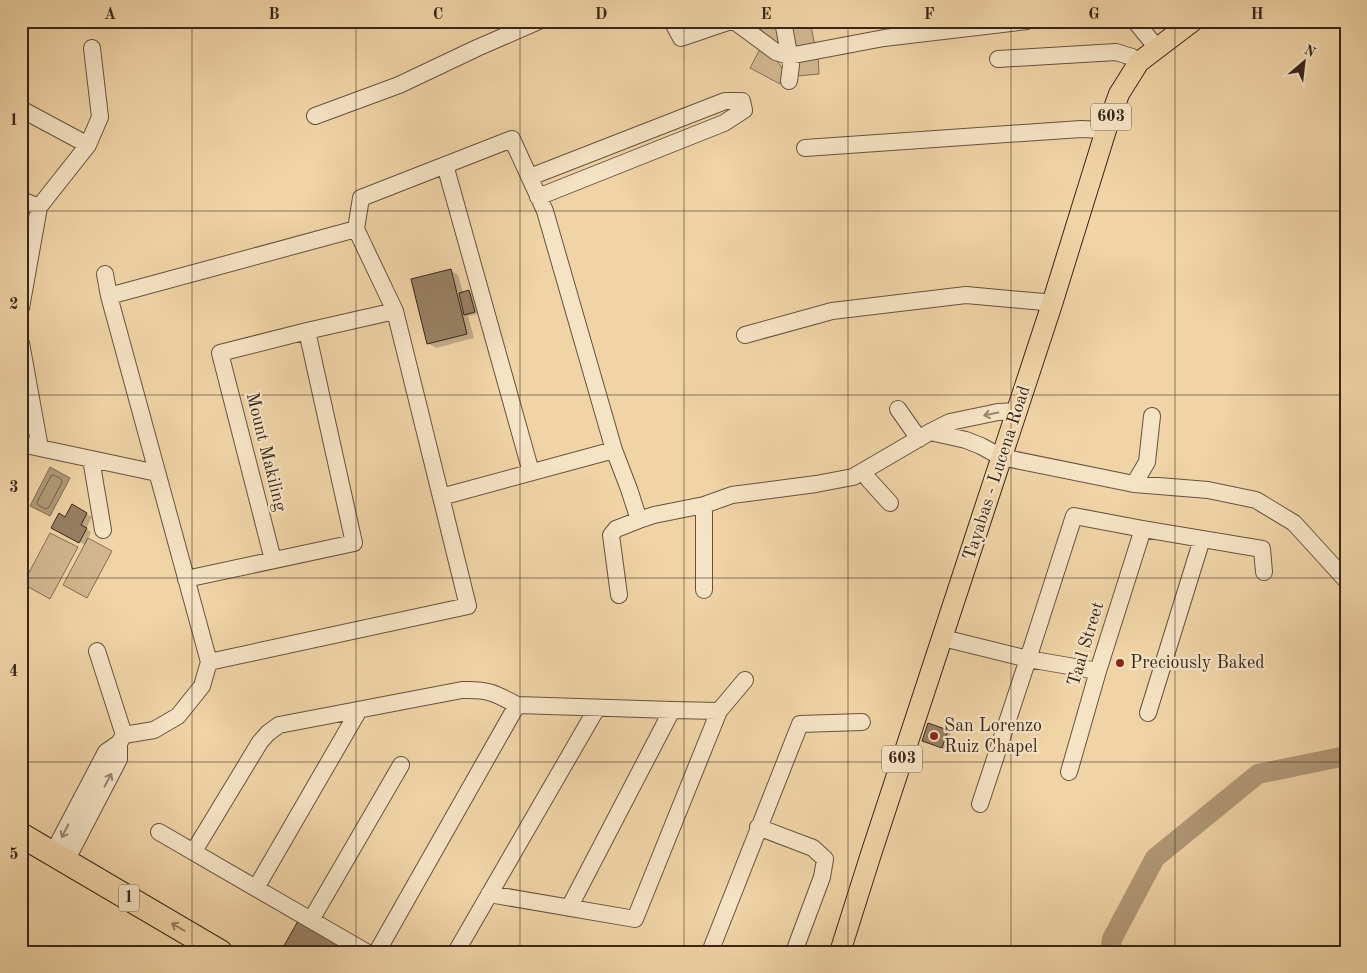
<svg xmlns="http://www.w3.org/2000/svg" width="1367" height="973" font-family="'Old Standard TT',serif">
<style>
.green{fill:#d1b68e;stroke:#846e54}
.water{fill:#b19977;stroke:#816b52}
.shadow{fill:#0003}
.lines{fill:none;stroke-linecap:round;stroke-linejoin:round}
.shore{stroke:#746049;stroke-width:1}
.river{stroke:#b19977;stroke-width:20}
.building{fill:#988063;stroke:#38261b}
.minor-casing{stroke:#66523e;stroke-width:18}
.major-casing{stroke:#38261b;stroke-width:22}
.highway-casing{stroke:#38261b;stroke-width:26}
.minor{stroke:#f5e3c5;stroke-width:16}
.major{stroke:#f0d4a6;stroke-width:20}
.highway{stroke:#f0d4a6;stroke-width:24}
.oneway{stroke:#968470}
.oneway2{stroke:#947d60}
.grid{fill:none;stroke:#38261b;stroke-width:1;stroke-opacity:0.55}
.poi-dot{fill:#8f2418;stroke:#f5e3c5;stroke-width:2}
.labels{text-anchor:middle;dominant-baseline:central;stroke-width:4.5;stroke-linejoin:round;paint-order:stroke}
.shield{fill:#f5e3c5;stroke:#715f4e;stroke-width:1}
.shield-label{font-size:16px;font-weight:bold;fill:#38261b}
.street-label{font-size:18px;fill:#38261b;stroke:#f5e3c5}
.poi-label{font-size:18px;fill:#38261b;stroke:#f5e3c5;text-anchor:start}
.neatline{fill:none;stroke:#38261b;stroke-width:2}
.grid-label{font-size:16px;text-anchor:middle;font-weight:bold;fill:#38261b}
</style>
<rect width="100%" height="100%" fill="#f0d4a6"/>
<filter id="stains"><feTurbulence type="fractalNoise" baseFrequency=".004" numOctaves="4"/><feColorMatrix values="0 0 0 0 .2 0 0 0 0 .09 0 0 0 0 .02 0 0 0 .5 -.17"/></filter>
<radialGradient id="worn" r=".72"><stop offset=".6" stop-color="#630" stop-opacity="0"/><stop offset="1" stop-color="#630" stop-opacity=".3"/></radialGradient>
<path class="green" d="M759 21H779L788 53 762 33Z
M786 21H810L815 46 790 50Z
M760 49 778 62 783 70 780 84 750 68Z
M818 54 819 74 797 76 795 56Z
M50 533 78 547 50 599 23 584Z
M88 538 112 551 87 598 63 585Z"/>
<path class="water" d="M50 467 70 478 50 516 30 506Z"/>
<path class="shadow" d="M450 270 458 275 463 293 469 291 473 293 478 314 468 316 474 338 436 348 428 343Z
M72 506 92 517 86 529 91 532 85 545 53 527 66 518Z
M21 511 24 512 27 522 21 523Z
M21 532 26 546 21 547Z
M947 731 951 733 945 749 927 742Z"/>
<g class="lines">
<path class="shore" d="M54 475 61 479 62 482 49 507 46 509 38 505 37 502 51 476Z"/>
<path class="river" d="M1110 952 1112 939 1155 858 1258 774 1346 756"/>
</g>
<path class="building" d="M451 269 467 334 427 344 411 279Z
M469 290 475 312 464 315 459 293Z
M72 504 87 513 81 525 87 528 79 543 51 528 59 513 65 517Z
M928 723 948 730 942 748 922 741Z
M298 921 354 952H314L309 949 308 952H284L281 951Z"/>
<g class="lines">
<g class="minor-casing">
<path id="minor" d="M672 21 681 38 731 21
M734 21 776 52 789 56 884 38 1027 21
M783 21 791 65 789 81
M1135 21 1157 48
M998 59 1116 52 1132 57 1139 62
M21 109 88 145
M315 116 399 85 477 48 539 21
M805 148 1081 129 1106 130
M445 165 531 472
M530 177 725 101H742L744 110 724 123 538 197
M21 200 39 207
M105 274 109 296 209 662 202 686 178 716 154 730 124 735
M109 296 356 229
M21 308 39 207 88 145 100 117 92 48
M745 335 832 311 966 295 1044 302 1052 304
M21 343 40 448
M898 409 919 439
M930 432 966 440 981 446 1001 457 1134 484 1208 490 1256 500 1294 523 1346 580
M21 444 157 473
M91 459 103 530
M863 471 869 480 890 503
M1134 484 1147 462 1152 416
M441 497 614 450
M273 560 220 353 307 331 395 311
M186 579 354 543 307 331
M704 590V505
M619 595 611 535 616 529 639 520
M943 638 1028 659 1098 671
M209 662 468 606 395 311 356 229 361 198 512 139 545 211 614 450 629 489 639 520 654 515 704 505 732 495 816 484 853 477 930 432 950 422 998 412 1017 411
M1148 713 1202 539
M1069 772 1098 671 1143 529
M980 804 1028 659 1074 516 1143 529 1262 549 1264 572
M758 827 813 848 825 859 822 877 794 952
M159 832 366 952
M194 851 260 742 268 733 279 725 462 690C488 689 495 693 517 705L672 710 719 711
M53 853 106 752 119 743
M66 861 119 759V743L124 735 97 651
M256 888 359 710
M489 894 635 919 719 711 745 680
M569 908 672 710
M311 920 401 765
M377 952 517 705
M456 952 597 708
M710 952 800 724 862 722"/>
</g>
<g class="major-casing">
<path id="major" d="M840 952 871 854 1052 304 1106 130 1119 94 1139 62 1193 21"/>
</g>
<g class="highway-casing">
<path id="highway" d="M21 835 220 952"/>
</g>
<use href="#minor" class="minor"/>
<use href="#major" class="major"/>
<use href="#highway" class="highway"/>
</g>
<defs><path id="oneway-shaft" d="M-6 0H5M1.5-3L5.5 0L1.5 3" fill="none" stroke-width="1.6" stroke-linecap="round" stroke-linejoin="round" transform="scale(1.25)"/></defs>
<g class="oneway">
<use href="#oneway-shaft" transform="translate(991 414) rotate(168)"/>
<use href="#oneway-shaft" transform="translate(108 780) rotate(-62)"/>
<use href="#oneway-shaft" transform="translate(65 831) rotate(117)"/>
</g>
<use class="oneway2" href="#oneway-shaft" transform="translate(178 927) rotate(-150)"/>
<path class="grid" d="M192 21V952M356 21V952M520 21V952M684 21V952M848 21V952M1011 21V952M1175 21V952M21 211H1346M21 395H1346M21 578H1346M21 762H1346"/>
<g class="poi-dot">
<circle cx="1120" cy="663" r="5"/>
<circle cx="934" cy="736" r="5"/>
</g>
<g class="labels">
<g class="shield">
<rect x="1091" y="103.5" width="40" height="27" rx="4"/>
<rect x="882" y="745.5" width="40" height="27" rx="4"/>
<rect x="119" y="884.5" width="20" height="27" rx="4"/>
</g>
<g class="shield-label">
<text x="1111" y="117">603</text>
<text x="902" y="759">603</text>
<text x="129" y="898">1</text>
</g>
<g class="street-label">
<text transform="translate(266 452) rotate(76)">Mount Makiling</text>
<text transform="translate(997 473) rotate(-72)">Tayabas - Lucena Road</text>
<text transform="translate(1086 644) rotate(-73)">Taal Street</text>
</g>
<g class="poi-label">
<text x="1130" y="663">Preciously Baked</text>
<text x="944" y="726">San Lorenzo<tspan x="944" dy="21">Ruiz Chapel</tspan></text>
</g>
</g>
<rect width="1367" height="973" fill="none" stroke="#f0d4a6" stroke-width="55"/>
<g transform="translate(1304 62) rotate(28)" stroke="#f5e3c5" stroke-width="4" paint-order="stroke">
<path d="M0-4L9 19L0 12L-9 19Z" fill="#38261b"/>
<text y="-8" font-size="14" font-weight="bold" text-anchor="middle" fill="#38261b">N</text>
</g>
<rect x="28" y="28" width="1312" height="918" class="neatline"/>
<g class="grid-label">
<text x="110" y="19">A</text>
<text x="274" y="19">B</text>
<text x="438" y="19">C</text>
<text x="601" y="19">D</text>
<text x="766" y="19">E</text>
<text x="929" y="19">F</text>
<text x="1094" y="19">G</text>
<text x="1257" y="19">H</text>
<text x="14" y="125">1</text>
<text x="14" y="309">2</text>
<text x="14" y="492">3</text>
<text x="14" y="676">4</text>
<text x="14" y="859">5</text>
</g>
<rect width="100%" height="100%" filter="url(#stains)"/>
<rect width="100%" height="100%" fill="url(#worn)"/>
</svg>
